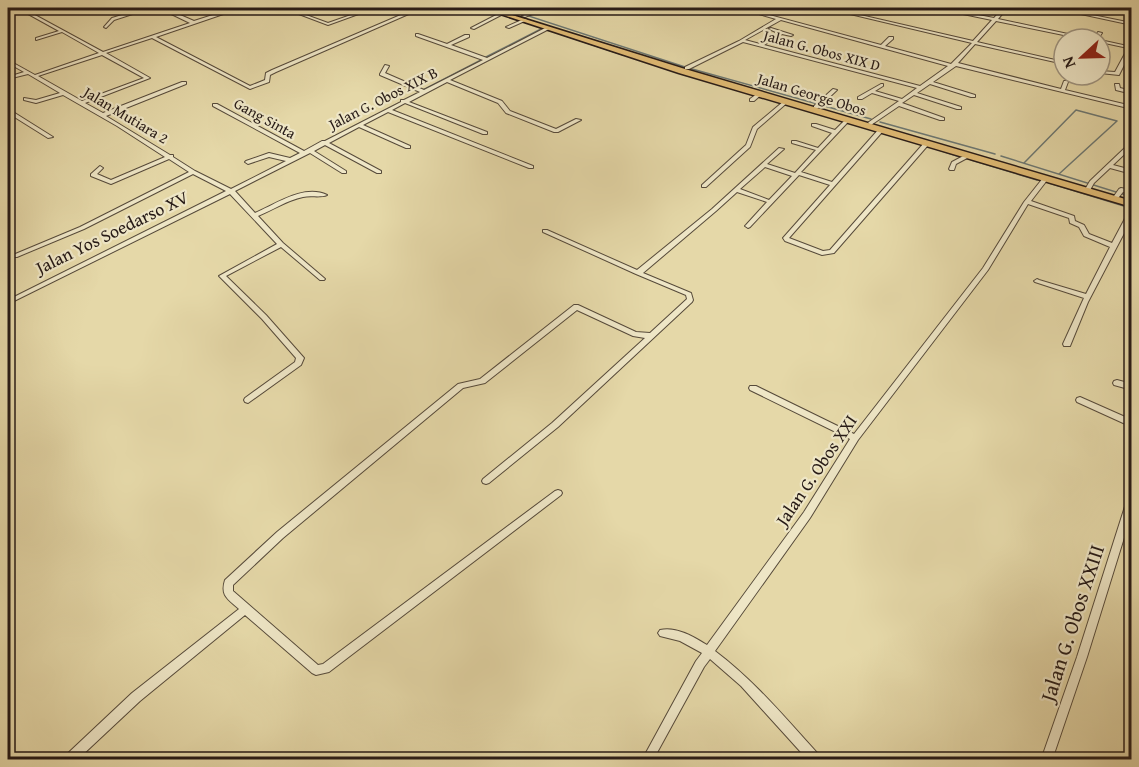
<svg xmlns="http://www.w3.org/2000/svg" width="1139" height="767" font-family="'Gentium Book Plus',serif">
<style>
.lines{fill:none;stroke-linecap:round;stroke-linejoin:round}
.stream{stroke:#6c7874;stroke-width:1.5}
.street-casing{stroke:#564a3a;stroke-width:2}
.primary-casing{stroke:#261a16;stroke-width:3}
.street{fill:#eee6c6;fill-rule:evenodd}
.primary{fill:#e2bc74;fill-rule:evenodd}
.labels{text-anchor:middle;dominant-baseline:central;stroke-width:4.5;stroke-linejoin:round;paint-order:stroke}
.far-street-label{font-size:15px;fill:#261a16;stroke:#eee6c6}
.street-label{font-size:18px;fill:#261a16;stroke:#eee6c6}
.near-street-label{font-size:21px;fill:#261a16;stroke:#eee6c6}
</style>
<rect width="100%" height="100%" fill="#e5d8a8"/>
<filter id="stains"><feTurbulence type="fractalNoise" baseFrequency=".00333" numOctaves="4"/><feColorMatrix values="0 0 0 0 .2 0 0 0 0 .09 0 0 0 0 .02 0 0 0 .5 -.17"/></filter>
<radialGradient id="worn" r=".72"><stop offset=".6" stop-color="#630" stop-opacity="0"/><stop offset="1" stop-color="#630" stop-opacity=".3"/></radialGradient>
<g class="lines">
<path class="stream" d="M480 8 486 10
M504 8 685 67 871 119
M492 12 498 14
M504 15 511 18
M525 22 543 28
M548 30 623 55
M484 58 543 28
M421 91 483 59
M880 122 995 154
M896 137 920 144
M930 147 960 157
M1001 156 1132 197
M971 160 1037 180
M1024 163 1076 110 1117 121 1059 174
M1049 183 1127 207"/>
<g class="street-casing">
<path id="street" d="M22 8 103 52 190 23 161 9 160 8H164L194 21 219 13 208 9 207 8C213 8 220 11 225 11 230 10 234 8 239 8L238 9 156 37 250 86 265 80 266 73 272 70 417 8H421L420 9 276 72 270 75 269 82 250 89 152 38 106 53 150 78 85 103 103 113 182 82H186V84L106 116 170 155H173V157L195 171 231 189 286 161 269 157 248 164 245 162 246 161 269 153 290 158 300 153 213 106V104H217L304 151 322 141H325L401 102V100H404L420 92 380 75V74L385 65 389 66 385 73 424 90 483 60 416 36V34H418L447 44 465 35H469V37L451 45 487 58 547 27H549V29L450 80 502 101 510 111 556 129 576 119 581 120 558 132H554L506 113 498 103 447 82 409 102 487 132V134H483L405 103 392 110 533 166V168H529L388 112 363 125 410 146V148H406L359 127 329 143 381 171V173H377L325 145 314 151 346 171V173H342L310 153 235 191 255 213C276 204 304 184 327 195 320 198 311 195 303 197 287 200 273 210 258 216L283 243 324 278 325 279 324 280H320L281 247 226 276 266 315 304 358 301 365 248 403 245 402 244 400 245 398 295 362 296 358 262 319 219 276 277 244 230 194 8 304V300L226 191 193 174 84 229 17 257H13V255L80 227 189 172 169 159 111 184 91 176V174L100 166 103 168 97 174 111 180 165 157 117 126 63 95 36 103 24 100V98L36 100 60 93 28 74 8 79V77L24 72 8 63V60L35 75 99 53 62 32 36 40V38L59 31 21 10 8 12V10ZM102 55 144 78 82 101 38 76Z
M109 8H113L126 14 146 8H151L114 20 106 28 104 27 112 18 122 15Z
M283 8H287L328 23 371 8H375L328 25Z
M543 8H547L525 17 522 16Z
M738 8H743L881 45 889 37H893V39L885 46 951 64 972 43 825 8H830L973 41 992 20 939 9 937 8H942L994 18 1003 8H1007L998 19 1091 39H1083L996 21 977 42 1064 62V64L975 44 958 63 1061 89 1064 81H1068V82L1065 90 1132 106V109L956 66 933 82 975 95V97H971L930 84 917 93 961 107V109H957L914 95 902 103 944 118V120H940L899 106 871 125 868 123 869 122 899 101 872 93 862 99H858V97L881 84H883V86L875 91 902 99 917 88 743 42 689 69H685V67L739 41 776 19ZM781 20 948 66 920 86 764 45 782 34 791 36 793 35 771 28 769 29 778 33 760 44 745 40Z
M1053 8H1058L1132 23V25Z
M502 12 505 13 474 29 471 28Z
M524 19 527 20 509 28 506 27Z
M1098 32 1102 33 1098 39H1094Z
M1100 40 1132 47V49L1119 75 1100 73V71L1115 72 1128 48 1100 42Z
M1115 84H1119L1120 88 1132 91V94L1116 90Z
M833 89 837 90 818 108H814V106Z
M758 93 762 94 754 101H750V99Z
M784 101 788 102 757 129 750 147 706 187H702V185L746 145 753 127Z
M8 109 10 110 53 137 48 138 8 113Z
M846 119 848 120V122L801 172 832 182 878 130 883 131 789 238 823 251 830 250 924 143 929 144 834 253 822 255 785 241 783 238 830 185 799 175 750 227 748 228 745 226 746 225 767 202 737 192 716 211 643 273 691 293 693 300 692 302 558 427 489 483 486 484 483 483 482 481 483 479 552 423 645 338 633 336 577 310 485 383 463 388 283 538 233 585V591L318 665 323 664 555 491 558 490 561 491 562 493 561 495 329 672 316 675 312 673 245 615 140 701 77 760H64L65 756 132 693 239 609C228 599 220 596 225 580L277 532 458 384 480 379 574 305H578L636 332 650 333 687 299 686 295 636 274 543 232V230H547L637 270 712 209 779 148 784 149 767 164 795 173 816 150 792 143V141H796L818 148 832 133 812 126V124H816L835 130ZM765 167 792 176 769 200 740 189Z
M1130 143H1132V147L1113 165 1132 170V174L1110 168 1094 183 1089 192H1085L1084 191 1090 181Z
M967 154 970 156 969 157 956 164 954 170H950L949 169 952 162Z
M1045 177 1048 179 1031 201 1074 216 1075 221 1084 225 1089 234 1112 243 1129 211 1132 209V218L1088 302 1070 346H1064L1063 344 1084 298 1035 282 1034 281 1037 279 1039 280 1086 294 1110 247 1084 236 1079 227 1070 223 1069 218 1028 204 988 270 858 440 810 518 715 651C755 681 787 720 820 756L821 760H808L741 686 710 659 704 667 653 760H642L696 661 702 653 680 641 660 636 658 633 660 630C676 626 694 637 707 645L804 512 850 439 750 390 749 388 750 386H756L854 434 983 268 1024 202 1043 178Z
M1121 188 1132 190V194L1123 192 1119 197H1115L1114 196 1119 189Z
M1117 380 1132 384V390L1114 385 1113 383 1114 381Z
M1080 397 1132 420V427L1077 402 1076 400 1077 398Z
M1132 494V512L1087 657 1052 760H1041L1077 657 1128 497 1129 495Z"/>
</g>
<g class="primary-casing">
<path id="primary" d="M482 8H490L685 69 1132 201V207L679 73Z"/>
</g>
<use href="#street" class="street"/>
<use href="#primary" class="primary"/>
</g>
<g class="labels">
<g class="far-street-label">
<text transform="translate(822 50) rotate(15)">Jalan G. Obos XIX D</text>
<text transform="translate(812 94) rotate(17)">Jalan George Obos</text>
<text transform="translate(383 98) rotate(-27)">Jalan G. Obos XIX B</text>
<text transform="translate(126 115) rotate(31)">Jalan Mutiara 2</text>
<text transform="translate(265 118) rotate(29)">Gang Sinta</text>
</g>
<g class="street-label">
<text transform="translate(112 232) rotate(-26)">Jalan Yos Soedarso XV</text>
<text transform="translate(816 470) rotate(-56)">Jalan G. Obos XXI</text>
</g>
<g class="near-street-label">
<text transform="translate(1072 623) rotate(-72)">Jalan G. Obos XXIII</text>
</g>
</g>
<rect width="1139" height="767" fill="none" stroke="#e5d8a8" stroke-width="30"/>
<rect x="9" y="9" width="1121" height="749" fill="none" stroke="#261a16" stroke-width="3"/>
<rect x="15" y="15" width="1109" height="737" fill="none" stroke="#261a16" stroke-width="1.5"/>
<g transform="translate(1082 57) rotate(248)"><circle r="28" fill="#eee6c6" stroke="#9e9480" stroke-width="1.5"/>
<path d="M0-4.5L10 22L0 15L-10 22Z" fill="#8f2418"/>
<text y="-9" font-size="16" font-weight="bold" text-anchor="middle" fill="#261a16">N</text>
</g>
<rect width="100%" height="100%" filter="url(#stains)"/>
<rect width="100%" height="100%" fill="url(#worn)"/>
</svg>
